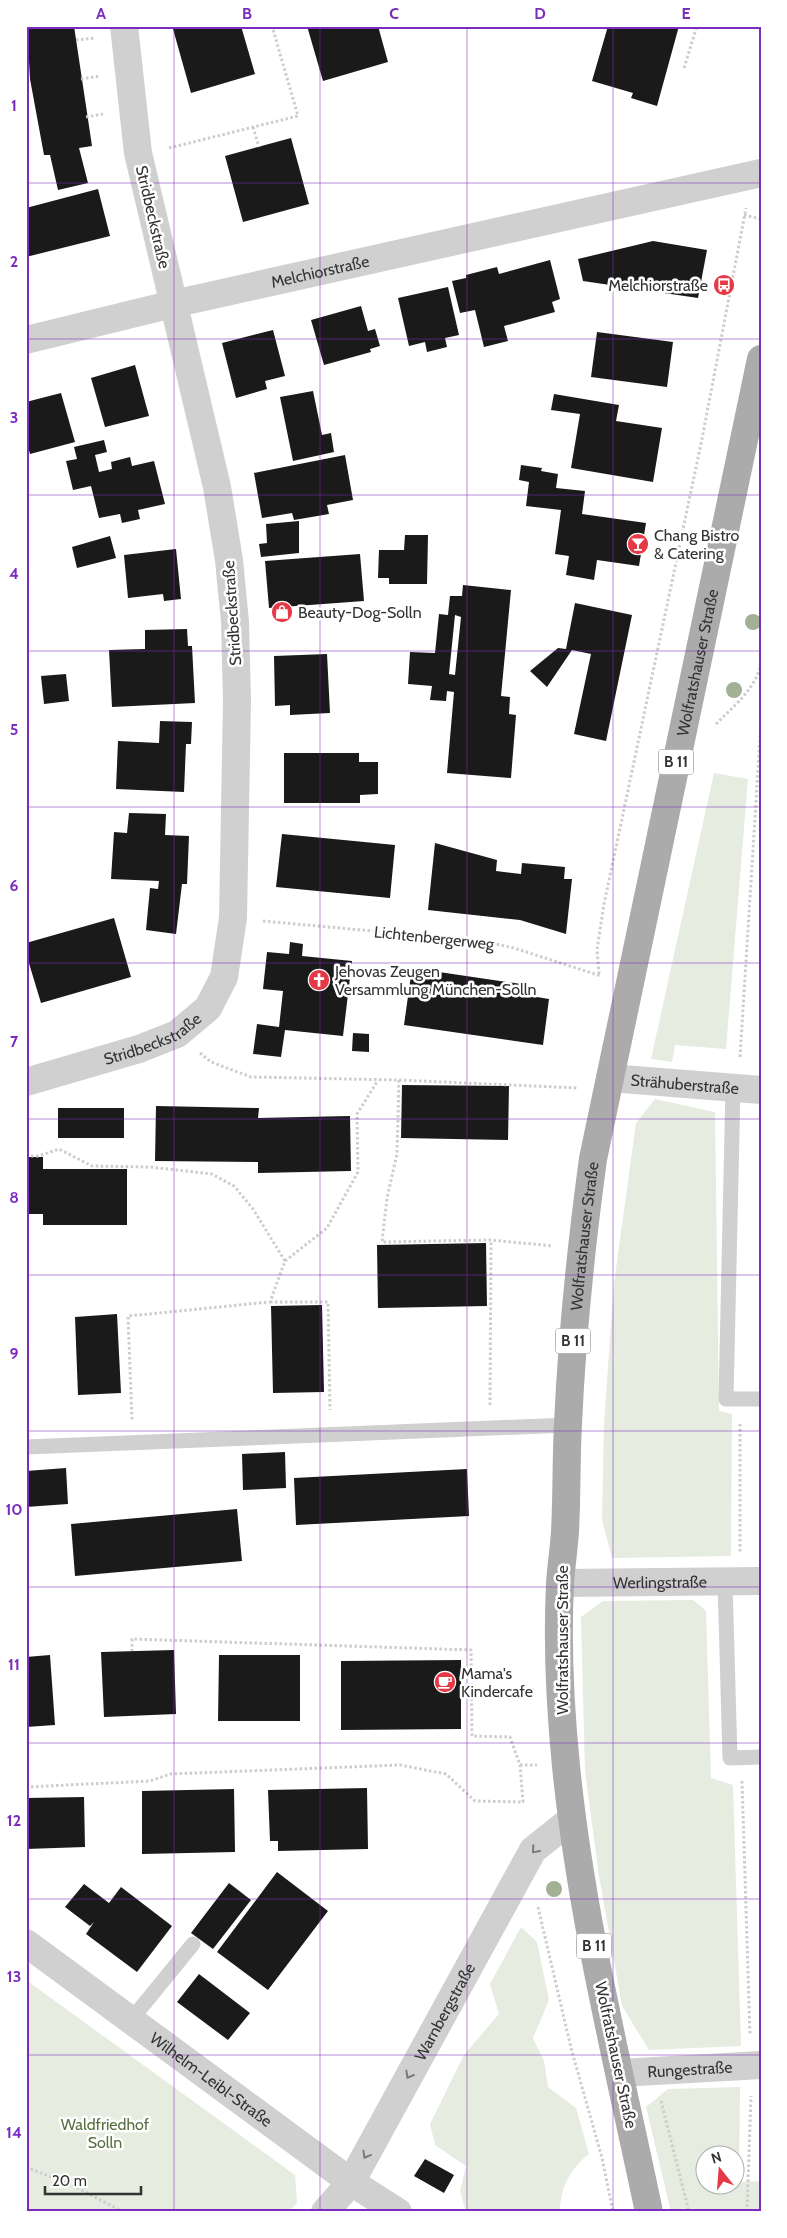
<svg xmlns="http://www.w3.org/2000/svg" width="787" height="2238" font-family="Cabin,sans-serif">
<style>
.green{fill:#e6ecdf;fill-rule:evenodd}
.building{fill:#1a1a1a;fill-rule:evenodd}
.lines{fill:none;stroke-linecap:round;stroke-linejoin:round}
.path{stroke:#cdcdcd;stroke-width:3;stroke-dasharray:2.5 2.5;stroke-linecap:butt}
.lane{stroke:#d0d0d0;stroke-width:15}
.street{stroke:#d0d0d0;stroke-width:28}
.primary{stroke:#ababab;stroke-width:28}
.tree{fill:#a2b095}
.oneway{stroke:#7a7a7a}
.grid{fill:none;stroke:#7b2cbf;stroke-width:1;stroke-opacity:0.55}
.labels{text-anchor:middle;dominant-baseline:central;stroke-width:5;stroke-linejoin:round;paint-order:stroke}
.shield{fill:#fff;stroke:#707070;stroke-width:1}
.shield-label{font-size:15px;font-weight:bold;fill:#333}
.street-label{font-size:16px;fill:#333;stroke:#fff}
.poi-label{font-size:16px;fill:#333;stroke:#fff;text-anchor:start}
.park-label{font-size:16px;fill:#56703f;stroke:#fff}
.neatline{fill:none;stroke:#7b2cbf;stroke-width:2}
.grid-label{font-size:16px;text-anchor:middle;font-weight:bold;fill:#7b2cbf}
</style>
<rect width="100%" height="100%" fill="#fff"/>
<path class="green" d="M714 773 748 779 726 1049 675 1045 672 1062 651 1059Z
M655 1099 715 1112 719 1411 732 1414 731 1556 612 1558 602 1520 604 1422 614 1283 636 1123Z
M693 1600 706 1611 711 1778 733 1785 741 2046 649 2050 622 2006 599 1876 585 1771 581 1617 603 1601Z
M521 1927 537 1942 549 2000 533 2038 544 2061 548 2087 576 2108 589 2154C570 2169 560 2188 560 2212H466L460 2191 466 2166 435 2145 430 2124 464 2055 499 2014 490 1984Z
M26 1980 295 2175 297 2203 289 2212H26Z
M740 2087 739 2182 761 2181V2212H671L646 2107 668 2089ZM704 2156H734V2186H704Z"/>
<path class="building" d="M27 26H74L92 146 79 148 88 183 58 190 50 155H44L30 79Z
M184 26H241L255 74 191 93 173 29Z
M307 26H378L388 62 323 81Z
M608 26H679L657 106 631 98 633 93 592 81Z
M291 138 309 204 243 222 225 156Z
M98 189 110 236 26 257V208Z
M653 241 707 250 698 298 583 281 578 259Z
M550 260 560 299 552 302 555 312 504 326 508 341 484 347 475 310 460 313 452 281 466 278V275L497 267 499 274Z
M448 287 459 335 445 338 447 347 427 352 425 342 409 346 398 298Z
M361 306 368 331 375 329 380 346 370 349 371 352 324 365 311 320Z
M273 330 285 376 265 381 267 389 236 398 222 343Z
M597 332 673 342 667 387 591 377Z
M135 365 149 416 105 427 91 378Z
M313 391 322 435 331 433 334 452 293 461 280 397Z
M61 393 75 442 30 454 26 440V402Z
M554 394 619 405 616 421 662 428 653 482 571 468 580 414 551 410Z
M104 440 107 452 95 455 99 472 112 469 111 462 130 457 132 466 154 461 165 504 138 510 140 519 122 523 120 514 99 518 91 486 73 490 66 461 77 459 74 447Z
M345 455 353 500 327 505 329 514 294 520 292 513 262 518 254 473Z
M521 465 542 468 541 471 558 474 556 488 585 491 582 514 646 523 639 566 597 560 594 580 566 575 569 556 555 554 561 510 526 506 529 482 519 480Z
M299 521V553L261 557 259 544 267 543 266 524Z
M405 535H428L427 584H389V578H378L379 550H404Z
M110 536 116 558 77 568 72 547Z
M176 549 181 599 164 601 163 594 128 598 124 555Z
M360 554 364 601 269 608 265 561Z
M463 585 511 590 501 696 510 697 509 714 516 715 511 778 447 773 454 692 447 691 446 701 430 700 432 686 408 684 410 652 435 653 439 614 448 615 450 596H462ZM455 615 461 617 455 675 449 674Z
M575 603 632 615 606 741 574 734 591 654 572 650 547 687 530 671 558 648 566 649Z
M187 629 188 646H192L195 703 112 707 109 650 145 649V630Z
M327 654 330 713 290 715V705L275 706 274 656Z
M66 674 69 701 44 704 41 676Z
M160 721 192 722 191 744H186L184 792 116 789 118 741 159 743Z
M284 753H359V762H378V794L360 795V803H284Z
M129 813 166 814 165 835 189 836 187 884H182L176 934 146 930 150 888 158 889 159 881 111 879 114 832 127 833Z
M282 834 395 845 390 898 276 887Z
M435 843 497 860 496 871 521 874 522 863 565 867 564 879H572L566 934 520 920 428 910Z
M114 918 131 977 41 1003 28 960H26V943Z
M290 942 303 944 302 956 352 961 343 1036 285 1030 281 1057 253 1054 257 1024 279 1027 283 991 263 989 267 952 289 954Z
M412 968 521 984 519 994 549 999 543 1045 404 1025Z
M353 1033 369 1034V1052L352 1051Z
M402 1085 509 1086 508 1140 401 1138Z
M156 1106 259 1108 258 1118 350 1116 351 1171 258 1173V1162L155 1161Z
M58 1108H124V1138H58Z
M26 1157H43V1169H127V1225H43V1214H26Z
M486 1243 487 1306 378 1308 377 1245Z
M322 1305 324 1392 273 1393 271 1306Z
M117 1314 121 1393 78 1395 75 1317Z
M285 1452 286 1488 243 1490 242 1454Z
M66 1468 68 1504 26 1507V1471Z
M467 1469 469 1516 296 1525 294 1478Z
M237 1509 242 1561 75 1576 71 1524Z
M174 1650 176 1714 104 1717 101 1652Z
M50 1655 55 1725 26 1727V1657Z
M219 1655H300V1721H218Z
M461 1660V1729L341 1730V1661Z
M367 1788 368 1849 278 1851V1841H270L268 1790Z
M234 1789 235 1852 142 1854V1791Z
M84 1797 85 1847 26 1849V1798Z
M277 1872 328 1911 268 1990 217 1952Z
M229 1883 251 1900 213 1949 191 1933Z
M84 1884 109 1903 121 1887 172 1926 137 1972 86 1934 94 1922 90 1926 65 1907Z
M199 1974 250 2013 228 2040 177 2002Z
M425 2159 454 2175 444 2193 414 2176Z"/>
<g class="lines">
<path class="path" d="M76 40 95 38
M684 68 697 26
M81 79 100 76
M86 117 103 114
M253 127 259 147
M169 148 298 116 272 26
M744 215 761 219
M716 724C734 706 754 690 761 665
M263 921 482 941 514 948 601 976
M599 974 597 950 604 904 702 439 746 208
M200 1053 211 1062 251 1077 399 1080 578 1088
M740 1057 761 722V669
M399 1080 397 1154 387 1198 382 1242 491 1240 553 1246
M26 1156H39L59 1149 92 1166 150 1167 212 1174 234 1186 253 1209 285 1261 270 1302 128 1316 132 1420
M285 1261 327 1228 358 1172 357 1114 378 1080
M270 1302H328L330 1410
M490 1405 491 1240
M740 1424V1552
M520 1765H537
M742 1781 750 2035
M26 1787 150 1781 170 1774 400 1765 446 1774 475 1801 523 1802 520 1765 510 1737 472 1736 471 1650 132 1639V1651
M538 1907 571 2048 602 2158 613 2212
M661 2101 689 2212
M26 2167 76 2187 123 2212
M747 2212 751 2096"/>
<path class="lane" d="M733 1088 726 1399H761
M26 1447 568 1425
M725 1582 730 1758 761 1757
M131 2020 193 1944"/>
<g class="street">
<path id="s1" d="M26 340 173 304 761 173"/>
<path id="s2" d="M610 1078 761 1090"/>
<path id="s3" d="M26 1082 139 1049 177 1034 208 1008 224 977 233 918 237 701 235 622 229 560 217 487 138 153 124 26"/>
<path id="s4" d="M560 1583 761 1581"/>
<path id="s5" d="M26 1943 351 2182 398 2212"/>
<path id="s6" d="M620 2073 761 2065"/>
<path id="s7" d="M325 2212 351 2182 533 1850 572 1819"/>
</g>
<path class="primary" id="s8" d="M649 2212C618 2064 581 1916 566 1766 560 1706 557 1645 560 1584 561 1566 564 1549 565 1531 567 1496 566 1460 568 1424 572 1335 581 1247 593 1159L761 359"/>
</g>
<g class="tree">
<circle cx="753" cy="622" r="8"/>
<circle cx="734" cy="690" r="8"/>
<circle cx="554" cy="1889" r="8"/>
</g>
<defs><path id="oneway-chevron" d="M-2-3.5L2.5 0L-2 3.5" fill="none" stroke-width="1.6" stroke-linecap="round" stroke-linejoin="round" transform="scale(1.25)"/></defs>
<g class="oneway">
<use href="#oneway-chevron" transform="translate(535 1850) rotate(131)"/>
<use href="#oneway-chevron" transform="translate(409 2075) rotate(119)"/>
<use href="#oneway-chevron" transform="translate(366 2155) rotate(119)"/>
</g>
<path class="grid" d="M174 26V2212M320 26V2212M467 26V2212M613 26V2212M26 183H761M26 339H761M26 495H761M26 651H761M26 807H761M26 963H761M26 1119H761M26 1275H761M26 1431H761M26 1587H761M26 1743H761M26 1899H761M26 2055H761"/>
<defs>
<g id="bus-disc" transform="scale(1.125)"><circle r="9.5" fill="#e63946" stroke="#fff"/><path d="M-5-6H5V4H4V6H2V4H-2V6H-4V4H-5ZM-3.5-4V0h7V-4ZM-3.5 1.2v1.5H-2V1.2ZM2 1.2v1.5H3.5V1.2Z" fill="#fff"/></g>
<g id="bar-disc" transform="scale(1.125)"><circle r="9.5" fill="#e63946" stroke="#fff"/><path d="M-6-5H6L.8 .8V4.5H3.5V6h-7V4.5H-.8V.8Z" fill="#fff"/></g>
<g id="shop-disc" transform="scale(1.125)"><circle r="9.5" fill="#e63946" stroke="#fff"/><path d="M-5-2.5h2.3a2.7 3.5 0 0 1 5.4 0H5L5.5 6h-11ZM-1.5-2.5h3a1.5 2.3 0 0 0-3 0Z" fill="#fff"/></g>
<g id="church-disc" transform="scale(1.125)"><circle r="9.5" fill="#e63946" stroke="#fff"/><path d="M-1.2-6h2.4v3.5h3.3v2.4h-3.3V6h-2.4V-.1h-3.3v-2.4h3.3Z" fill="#fff"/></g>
<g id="cafe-disc" transform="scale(1.125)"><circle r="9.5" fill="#e63946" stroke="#fff"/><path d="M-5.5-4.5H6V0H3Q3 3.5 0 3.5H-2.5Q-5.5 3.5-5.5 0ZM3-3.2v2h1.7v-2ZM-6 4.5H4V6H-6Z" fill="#fff"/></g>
</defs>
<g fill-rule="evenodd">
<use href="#bus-disc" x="724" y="285"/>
<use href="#bar-disc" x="638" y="544"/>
<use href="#shop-disc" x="282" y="612"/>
<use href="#church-disc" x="319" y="980"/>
<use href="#cafe-disc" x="445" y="1682"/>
</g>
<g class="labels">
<g class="shield">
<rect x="658.5" y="749.5" width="35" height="25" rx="4"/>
<rect x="555.5" y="1328.5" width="35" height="25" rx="4"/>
<rect x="576.5" y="1933.5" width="35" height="25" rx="4"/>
</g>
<g class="shield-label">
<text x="676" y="762">B 11</text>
<text x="573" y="1341">B 11</text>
<text x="594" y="1946">B 11</text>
</g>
<g class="street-label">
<text transform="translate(153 217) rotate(77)">Stridbeckstraße</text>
<text stroke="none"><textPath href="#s1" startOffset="302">Melchiorstraße</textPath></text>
<text transform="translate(232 613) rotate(-94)">Stridbeckstraße</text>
<text stroke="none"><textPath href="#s8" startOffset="1570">Wolfratshauser Straße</textPath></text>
<text transform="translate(434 938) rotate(6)">Lichtenbergerweg</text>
<text stroke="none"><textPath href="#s3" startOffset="134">Stridbeckstraße</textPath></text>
<text stroke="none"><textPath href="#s2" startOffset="75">Strähuberstraße</textPath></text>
<text stroke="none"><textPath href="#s8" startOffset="985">Wolfratshauser Straße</textPath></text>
<text stroke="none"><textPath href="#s4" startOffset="100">Werlingstraße</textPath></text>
<text transform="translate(562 1640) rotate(-90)">Wolfratshauser Straße</text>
<text stroke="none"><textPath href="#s7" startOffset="234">Warnbergstraße</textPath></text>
<text transform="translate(616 2055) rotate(78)">Wolfratshauser Straße</text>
<text stroke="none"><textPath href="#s6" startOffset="70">Rungestraße</textPath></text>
<text stroke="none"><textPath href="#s5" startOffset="230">Wilhelm-Leibl-Straße</textPath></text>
</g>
<g class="poi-label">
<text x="708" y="285" text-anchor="end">Melchiorstraße</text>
<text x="654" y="535">Chang Bistro<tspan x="654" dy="18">&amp; Catering</tspan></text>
<text x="298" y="612">Beauty-Dog-Solln</text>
<text x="335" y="971">Jehovas Zeugen<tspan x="335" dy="18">Versammlung München-Solln</tspan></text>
<text x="461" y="1673">Mama's<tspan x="461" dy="18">Kindercafe</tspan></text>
</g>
<g class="park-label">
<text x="105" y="2124">Waldfriedhof<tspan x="105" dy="18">Solln</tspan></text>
</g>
</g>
<rect width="787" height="2238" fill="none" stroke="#ffffff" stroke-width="55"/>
<g transform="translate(720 2170) rotate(343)"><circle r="24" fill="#ffffff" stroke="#adadad"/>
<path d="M0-4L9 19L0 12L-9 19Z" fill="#e63946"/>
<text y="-8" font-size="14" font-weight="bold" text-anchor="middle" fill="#333333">N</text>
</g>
<path d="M45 2186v8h96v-8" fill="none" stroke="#333333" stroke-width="2.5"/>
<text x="52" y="2186" font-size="15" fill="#333333" stroke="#ffffff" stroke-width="4" paint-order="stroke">20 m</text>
<rect x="28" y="28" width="732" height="2182" class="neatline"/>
<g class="grid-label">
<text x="101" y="19">A</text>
<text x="247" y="19">B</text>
<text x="394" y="19">C</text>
<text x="540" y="19">D</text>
<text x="686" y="19">E</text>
<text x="14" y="111">1</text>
<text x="14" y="267">2</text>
<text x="14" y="423">3</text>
<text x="14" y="579">4</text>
<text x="14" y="735">5</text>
<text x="14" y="891">6</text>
<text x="14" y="1047">7</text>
<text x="14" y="1203">8</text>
<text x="14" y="1359">9</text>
<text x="14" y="1515">10</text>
<text x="14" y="1670">11</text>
<text x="14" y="1826">12</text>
<text x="14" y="1982">13</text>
<text x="14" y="2138">14</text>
</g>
</svg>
